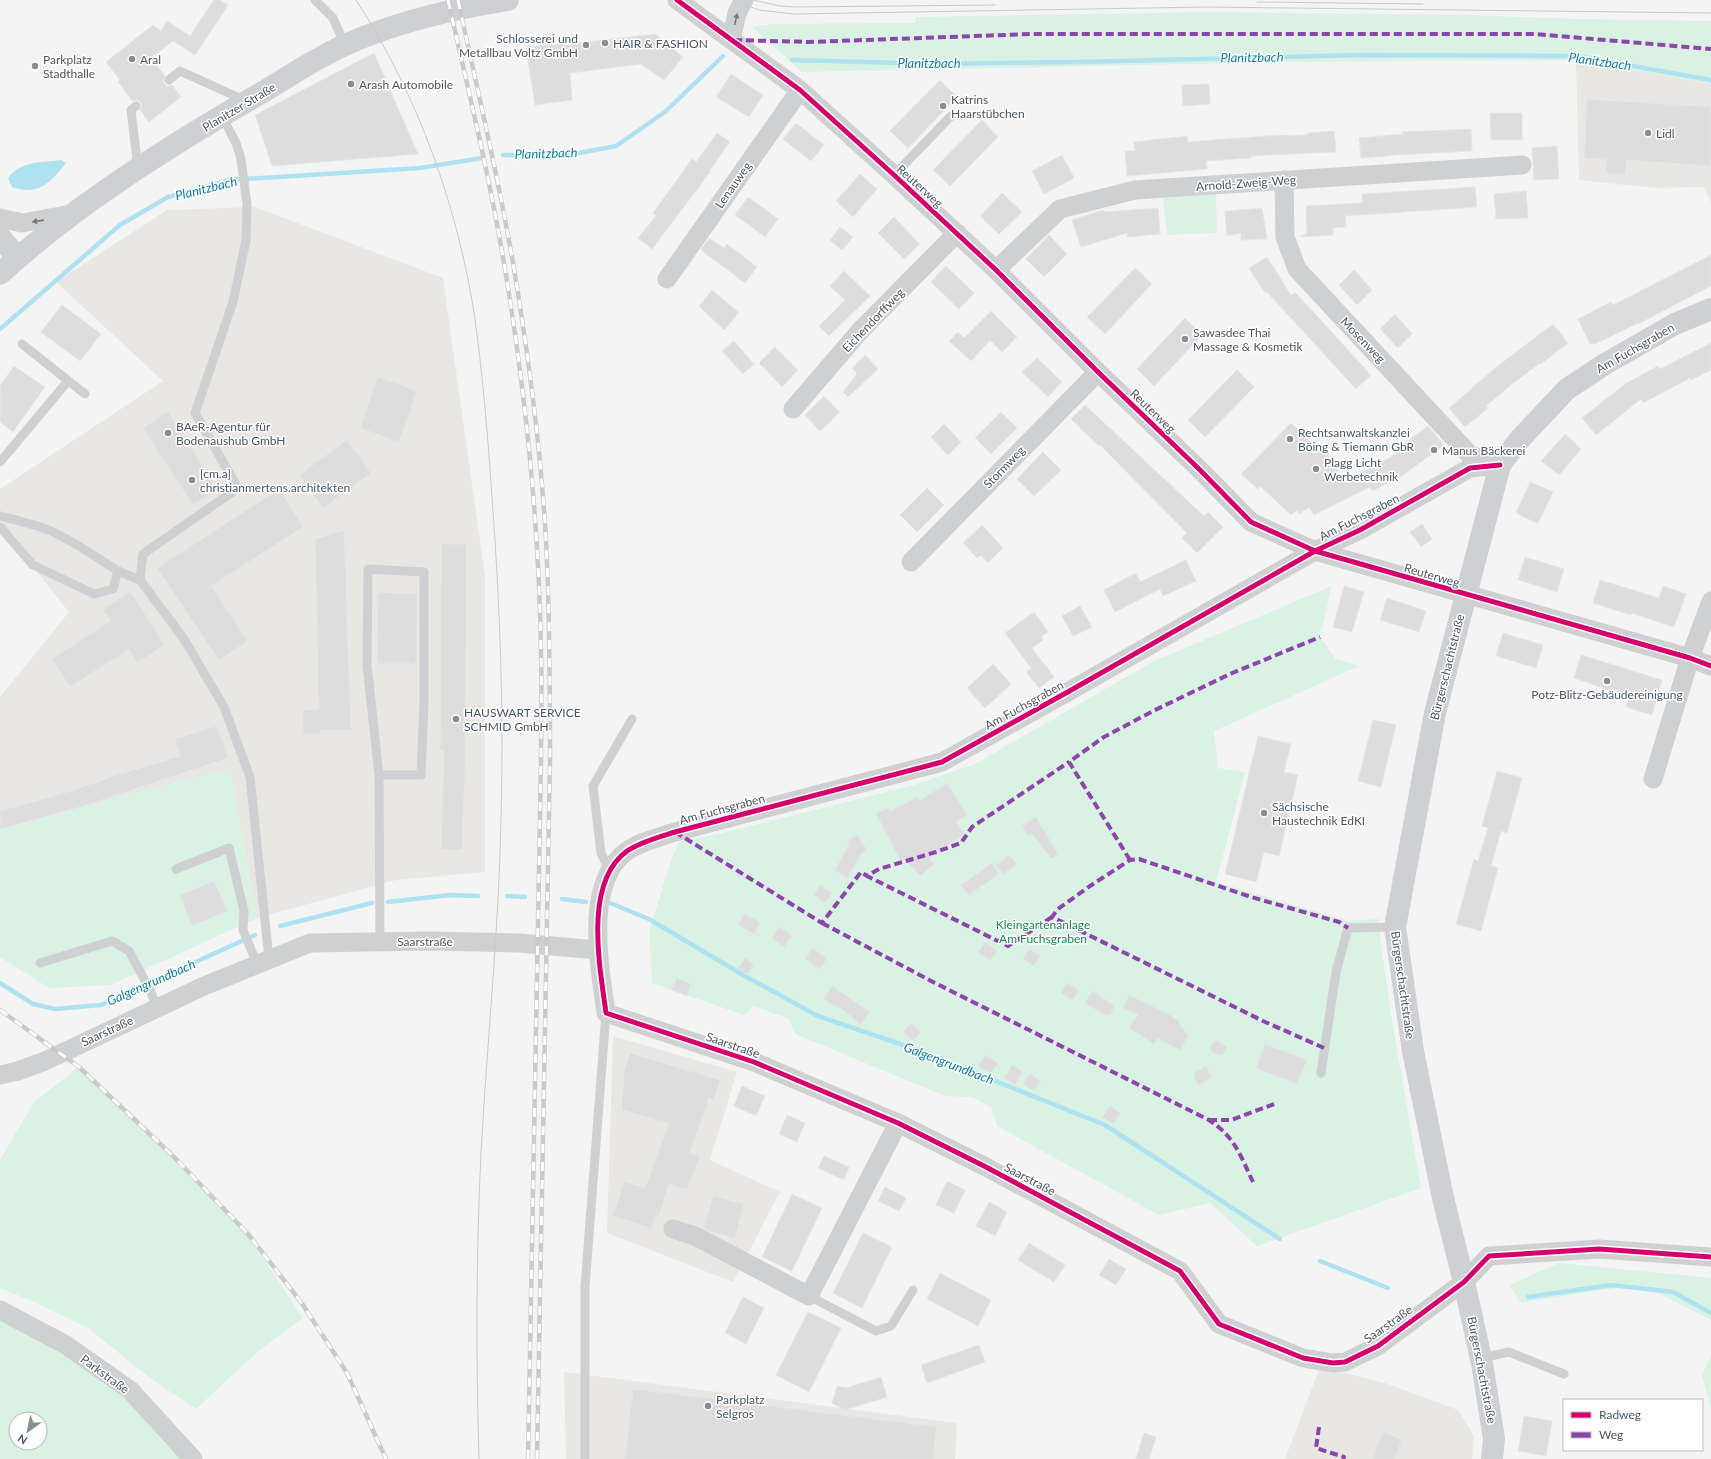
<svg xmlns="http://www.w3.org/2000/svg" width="1711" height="1459" font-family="Lato,sans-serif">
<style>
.commercial{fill:#e8e7e3}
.green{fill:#d9f2e3;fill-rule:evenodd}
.water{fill:#aee2f0}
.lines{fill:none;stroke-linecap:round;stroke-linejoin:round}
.stream{stroke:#aee2f0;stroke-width:4.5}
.building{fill:#ddddde;stroke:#e5e6e7}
.service{stroke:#ced0d2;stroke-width:9}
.minor{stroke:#ced0d2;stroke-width:19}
.tertiary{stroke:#ced0d2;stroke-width:22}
.secondary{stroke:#ced0d4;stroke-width:22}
.tram{stroke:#c9cacc;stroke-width:1}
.rail-casing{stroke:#c9cacc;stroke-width:4.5}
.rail{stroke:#fff;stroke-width:3;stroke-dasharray:9;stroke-linecap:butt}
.quiet{stroke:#8e44ad;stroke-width:4;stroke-dasharray:8 4;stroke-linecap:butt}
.cycleway-casing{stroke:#fff;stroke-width:8}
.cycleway{stroke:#d6006c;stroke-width:5}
.oneway{fill:#727b83}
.poi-dot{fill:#868d94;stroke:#fff;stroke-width:1.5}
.labels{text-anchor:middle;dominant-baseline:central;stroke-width:3;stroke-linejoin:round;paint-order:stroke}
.poi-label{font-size:12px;fill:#4a5661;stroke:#fff;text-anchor:start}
.street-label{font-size:12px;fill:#4a5661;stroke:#fff}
.park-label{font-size:12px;fill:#17864f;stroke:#fff}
.water-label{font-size:13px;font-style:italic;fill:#0c7c9b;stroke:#fff}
</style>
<rect width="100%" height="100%" fill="#f4f4f4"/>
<path class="commercial" d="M1576 60 1711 84V202L1703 187 1655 188 1579 180Z
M255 207 443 278 485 576V872L396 880 257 918 230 770 0 829V697L69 612 0 526V489L163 381 56 282 167 210Z
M613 1036 737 1072 710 1160 780 1192 733 1282 607 1233Z
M1320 1367 1385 1383 1458 1410 1474 1436 1472 1459H1285Z
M564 1372 957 1423 955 1459H566Z"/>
<path class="green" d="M1209 12 1469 15 1576 19 1711 21V84L1576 60 1284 62 802 72 752 27 773 24 915 23 916 17Z
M1216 194 1217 233 1167 235 1163 198Z
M1332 586 1320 637 1336 659 1359 666 1214 731 1218 768 1245 772 1216 882 1348 921 1379 919 1380 937 1392 1020 1421 1188 1257 1246 1210 1203 1159 1215 997 1126 992 1108 972 1097 945 1096 795 1034 789 1019 754 1006 744 1015 652 983 649 931 672 858 679 842 727 832 914 785 975 764 1152 662Z
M230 769 257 918 111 985 49 988 0 957V829L137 792Z
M79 1067 175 1158 244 1230 303 1318 257 1352 196 1409 150 1378 88 1328 32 1301 0 1288V1160L34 1102Z
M1559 1263 1711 1278V1320L1652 1290 1621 1287 1520 1303 1510 1285Z
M0 1317 121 1387 188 1459H0ZM16 1419H40V1443H16Z
M1711 1356V1409L1702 1375Z"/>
<path class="water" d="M61 160 66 163C50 183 39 196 12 187L8 178C22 160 41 163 61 160Z"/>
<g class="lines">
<path class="stream" d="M792 60 936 64 1078 62 1361 55 1578 56 1711 80
M503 155H569L616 146 665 112 723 56
M0 329 120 225 168 197 230 180 420 168 482 158
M507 896 525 897
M562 899 586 902
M388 902 450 895 478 896
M610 903 649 919 743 975 818 1016 921 1051 1105 1125 1280 1239
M280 926 372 903
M0 983 33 1004 55 1009 101 1005 255 935
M1320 1261 1388 1288
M1528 1297 1611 1285 1673 1292 1711 1313"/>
</g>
<path class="building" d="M214 0H220L228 5 195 55 173 41 151 58 165 76 163 81 164 83 167 86 172 85 181 97 149 122 140 110 142 105 141 103 138 100 133 101 118 82 120 80 106 62 153 25 161 31 167 21 190 36Z
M655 34 683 57 664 80 641 64 570 73 572 100 535 105 526 47 576 43Z
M374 53 418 154 272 166 255 115Z
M731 74 763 95 749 117 716 97Z
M940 80 957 97 908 148 890 131Z
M1209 84 1210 104 1183 106 1182 85Z
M1587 99 1711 107V166L1626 160 1625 174 1606 173 1607 160 1584 158Z
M1490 113H1522V140H1491Z
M982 120 998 137 950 186 933 170Z
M796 123 824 145 811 161 783 139Z
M1471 129 1472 151 1397 155 1361 158 1359 138 1403 134 1402 132Z
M1334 131 1336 152 1251 156V158L1206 161 1207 169 1127 176 1125 151H1135L1134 142 1187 136 1188 142 1266 136 1308 135V133Z
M717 133 730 142 709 171H711L652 249 638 238 656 216 653 213 692 159 696 162Z
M1557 146 1559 179 1534 180 1532 148Z
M1062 155 1074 178 1044 194 1032 171Z
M860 174 877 189 853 217 836 201Z
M1475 187 1477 207 1345 216 1346 227 1333 228V235L1300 237 1307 233 1306 206 1362 203V194Z
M1526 191 1528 218 1496 219 1494 194Z
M1002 193 1022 212 999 234 980 216Z
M748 197 778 219 765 237 735 215Z
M1158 208 1160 234 1127 237V233L1081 247 1072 220 1103 210 1104 212Z
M1262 208 1267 239 1241 240V233L1227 236 1225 211Z
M894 217 920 244 904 259 878 233Z
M840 227 853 237 842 250 830 240Z
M1049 235 1067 254 1044 277 1026 259Z
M709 238 724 248 727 244 757 267 745 283 701 250Z
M1711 255V286L1638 324V323L1595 344H1590L1578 319 1611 302 1613 305Z
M1267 257 1291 295 1295 292 1371 375 1356 389 1266 291 1265 293 1249 268Z
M946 266 974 293 959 309 931 282Z
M1135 268 1152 284 1105 334 1087 317Z
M1354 270 1372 290 1357 305 1339 285Z
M844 271 870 296 829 336 819 326 845 300 830 286Z
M712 290 739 313 724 330 699 306Z
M62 305 101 334 80 361 41 332Z
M991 311 1017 337 1002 352 990 340 971 361 949 341 958 332 964 338Z
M1395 314 1412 334 1398 348 1380 329Z
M1185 318 1202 335 1154 386 1137 369Z
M1553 324 1568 343 1541 364 1540 363 1512 384 1486 406 1488 408 1465 427 1449 408 1499 365Z
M734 341 754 364 743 374 722 351Z
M1711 343V370L1691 380 1690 378 1643 403 1641 399 1596 435 1582 418 1625 384 1658 366 1660 369Z
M775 347 798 370 782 387 759 363Z
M865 355 878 369 848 397 843 392 857 374 852 368Z
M1037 358 1062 382 1048 397 1022 372Z
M14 366 45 387 13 432 0 422V386Z
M1237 370 1254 387 1205 437 1188 420Z
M378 377 417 391 399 442 360 428Z
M824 396 840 412 820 431 805 415Z
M1085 405 1204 516 1208 512 1223 527 1197 553 1182 538 1187 533 1100 445 1099 446 1071 419Z
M168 412 218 489 193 505 143 428Z
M1001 412 1017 428 991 454 975 438Z
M1291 423 1317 449 1322 444 1345 482 1402 451 1400 447 1428 426 1444 445 1403 475 1372 491 1370 487 1314 515 1309 507 1299 514 1297 510 1291 515 1260 486 1258 489 1241 474Z
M944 424 961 442 948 455 931 437Z
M1565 434 1581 449 1559 475 1541 461Z
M347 440 371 473 323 508 299 475Z
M1043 452 1061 470 1034 496 1017 479Z
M1530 482 1553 492 1538 524 1516 513Z
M927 488 944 505 917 532 900 515Z
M279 489 303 527 211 586 248 641 219 660 157 568Z
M1422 524 1432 539 1421 547 1410 532Z
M982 525 1003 548 988 563 981 555 977 558 963 543Z
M344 530 351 730H320V734H303V710L319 709 315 539Z
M441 544H466L465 771 462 850 441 849 444 750H440Z
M1525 557 1564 569 1557 592 1518 580Z
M1186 560 1196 581 1163 596 1160 589 1115 612 1104 590 1136 573 1140 582Z
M1600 580 1659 598 1663 586 1686 594 1674 627 1632 613 1631 615 1593 603Z
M1344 586 1364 592 1352 632 1333 627Z
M130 591 165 645 137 663 129 649 70 687 52 659 110 621 103 610Z
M378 592 417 594 416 664H377Z
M1387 598 1426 611 1419 632 1380 620Z
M1080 606 1092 627 1073 636 1062 616Z
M1034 612 1048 632 1041 637 1043 640 1032 648 1054 677 1039 688 1026 672 1031 668 1005 633Z
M1503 633 1543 645 1536 668 1496 656Z
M1581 655 1662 680 1652 715 1626 707 1629 697 1574 678Z
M993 664 1011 684 985 708 967 688Z
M1373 720 1396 725 1381 787 1358 781Z
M217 726 228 758 77 808 0 829V811L71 791 123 773 180 756 175 739Z
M1258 736 1291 744 1284 772 1298 775 1279 856 1264 852 1256 882 1225 874Z
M1497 771 1522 778 1507 833 1501 831 1491 866 1498 868 1481 931 1456 924 1474 859 1478 861 1488 828 1482 826Z
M947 783 967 815 956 822 965 834 929 858 934 864 920 876 905 859 901 861 876 814 888 808 890 812 917 797 919 801Z
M1036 817 1058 854 1052 859 1032 834 1028 836 1022 826Z
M857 835 867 850 861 854 847 878 835 870 849 845 847 841Z
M1010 855 1017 865 1003 874 996 865Z
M992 863 999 874 969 895 961 885Z
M214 881 227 911 192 926 180 895Z
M820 885 832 893 825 903 814 895Z
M744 914 760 922 754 934 738 925Z
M779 927 792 935 784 947 772 939Z
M985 942 997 951 990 960 978 952Z
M812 948 827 958 820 969 805 959Z
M1029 949 1040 955 1034 966 1023 959Z
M745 958 754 965 747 975 738 968Z
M677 978 691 984 687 996 672 990Z
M1067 983 1079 990 1073 1000 1061 993Z
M832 986 870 1012 861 1024 839 1007 838 1008 824 999Z
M1092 991 1115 1006 1110 1015H1105L1085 1003Z
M1129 995 1170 1015 1178 1021 1188 1036 1180 1050 1157 1038 1154 1044 1129 1028 1138 1015 1123 1008Z
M910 1023 921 1031 914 1041 903 1033Z
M1215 1040 1227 1047 1223 1055H1218L1211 1051V1046Z
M1265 1044 1307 1060 1297 1084 1256 1068Z
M630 1053 720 1080 714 1100 709 1098 690 1153 700 1156 687 1190 669 1184 659 1216 655 1215 651 1228 613 1216 624 1182 645 1188 669 1123 622 1110 624 1072Z
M985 1055 998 1063 991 1074 978 1066Z
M1012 1065 1023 1072 1015 1085 1004 1078Z
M1206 1066 1212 1077 1199 1085 1194 1078V1073Z
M1030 1074 1041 1081 1034 1091 1023 1084Z
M742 1086 765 1096 756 1116 734 1106Z
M1110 1106 1120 1113 1113 1124 1102 1117Z
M787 1115 805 1123 797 1142 779 1134Z
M824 1156 849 1167 844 1180 818 1168Z
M947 1181 965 1190 954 1213 936 1205Z
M885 1187 906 1198 899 1211 878 1201Z
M792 1194 822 1208 792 1271 762 1257Z
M713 1196 744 1204 735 1238 712 1232 704 1228Z
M989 1202 1007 1212 995 1236 976 1226Z
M863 1233 892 1247 862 1308 833 1293Z
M1029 1243 1065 1265 1054 1282 1018 1260Z
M1109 1259 1126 1269 1116 1285 1099 1275Z
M940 1273 991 1300 978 1326 927 1299Z
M743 1297 764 1308 746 1344 725 1333Z
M808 1312 841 1328 809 1392 776 1375Z
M979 1345 985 1362 927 1383 921 1365Z
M881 1377 887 1397 845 1410 832 1403 837 1386 846 1388Z
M633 1389 937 1427 933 1459H625Z
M1524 1416 1552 1421 1546 1456 1518 1451Z
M1382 1432 1402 1439 1395 1459H1373Z
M1144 1433 1156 1437 1149 1459H1136Z"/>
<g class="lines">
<path class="service" d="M315 0 333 18 345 45
M169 80 180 71 244 100
M136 106 131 110 138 168
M894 175 951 116
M22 344 85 394
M0 462 68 381
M0 516C17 520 35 524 51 531 75 542 96 557 118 571L113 589 94 594 33 565 0 527
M118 571 140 580 184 639 224 707 250 777 269 959
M140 580 143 554 238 488 195 413 233 302 246 240 247 204 241 159 236 143 222 116
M379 775H421L424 704V572L368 569 367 665 379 775 380 941
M176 869 229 848 244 911 243 930 257 964
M610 872 601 853 593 786 632 719
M40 963 112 941 129 951 151 992 157 1008
M1321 1073 1336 972 1348 928 1395 927
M809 1296 876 1331 891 1326 913 1290
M1481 1358 1509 1352 1564 1374
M585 1459V1287L606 1013"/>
<path class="minor" d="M677 0 800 90 894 175 996 270 1098 372 1199 469 1251 522 1315 551 1690 658 1711 666
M731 40 737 13 744 0
M1284 180 1285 237 1297 269 1470 455 1494 463
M0 218 22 223 72 214
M996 270 1060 209 1135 190 1522 165
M667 279 800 90
M793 409 860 331 957 233
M1500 465 1470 468 1360 530 1315 551 1073 689 942 762 675 832C659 837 640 842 627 851 583 883 600 967 606 1013L754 1062 898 1123 986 1167 1180 1271 1219 1324 1303 1358 1333 1363 1345 1362 1378 1346 1464 1282 1489 1256 1599 1249 1711 1257
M911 562 1098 372
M1653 779 1690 658 1711 601
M0 1075 18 1071 45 1061 204 986 310 943 429 941 519 943 597 950
M673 1229 695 1236 809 1296 898 1123
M0 1310 66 1345 130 1390 193 1459"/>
<path class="tertiary" d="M0 237 18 258"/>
<path class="secondary" d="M0 274C76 204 174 143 263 92 290 76 316 58 345 45 396 22 452 9 508 0
M1492 1459 1494 1439 1482 1363 1464 1282 1443 1198 1413 1051 1395 927 1435 713 1500 465 1520 439 1567 389 1605 364 1675 324 1711 309"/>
<path class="tram" d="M356 0C418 95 458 207 475 319 483 378 488 438 492 497 500 604 504 711 501 818 499 930 487 1041 481 1153 476 1255 476 1357 479 1459
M733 0 759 10 794 14 1206 7 1711 13
M753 0 780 6 796 7 995 5
M1257 2 1423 4"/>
<g class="rail-casing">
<path id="rail" d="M448 0C468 89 490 178 505 269 526 395 539 525 541 653 542 689 541 725 541 762L528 1459
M458 0C477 89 499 178 514 269 529 359 541 450 546 541 550 614 550 688 550 761L537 1459
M0 1010 79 1067 175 1158 248 1234 301 1302 347 1373 386 1459"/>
</g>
<use href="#rail" class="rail"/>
<path class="quiet" d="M734 40 810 42 1031 34H1534L1711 49
M675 832 822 923 861 872 867 876
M1130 860 1069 762 1104 737 1153 711 1230 674 1320 637
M1052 917 1008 946 867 876 879 869 936 852 961 843 972 827 1069 762
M822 923 933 982 1209 1120C1235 1137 1240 1155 1253 1182
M1324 1048 1263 1021 1052 917 1058 909 1090 886 1130 860 1139 859 1251 897 1339 922 1348 928
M1209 1120H1231L1277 1103
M1319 1427 1316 1448 1344 1457 1343 1459"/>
<g class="cycleway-casing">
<path id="cycleway" d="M677 0 800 90 894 175 996 270 1098 372 1199 469 1251 522 1315 551 1690 658 1711 666
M1500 465 1470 468 1360 530 1315 551 1073 689 942 762 675 832C659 837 640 842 627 851 583 883 600 967 606 1013L754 1062 898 1123 986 1167 1180 1271 1219 1324 1303 1358 1333 1363 1345 1362 1378 1346 1464 1282 1489 1256 1599 1249 1711 1257"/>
</g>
<use href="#cycleway" class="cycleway"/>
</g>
<defs><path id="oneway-solid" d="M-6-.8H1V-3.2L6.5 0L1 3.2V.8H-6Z"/></defs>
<g class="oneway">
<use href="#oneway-solid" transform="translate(736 19) rotate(-77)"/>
<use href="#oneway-solid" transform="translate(38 221) rotate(172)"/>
</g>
<g class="poi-dot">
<circle cx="605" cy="43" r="4"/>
<circle cx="586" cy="45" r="4"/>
<circle cx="132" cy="59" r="4"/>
<circle cx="35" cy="66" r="4"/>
<circle cx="351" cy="84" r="4"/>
<circle cx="943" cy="106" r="4"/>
<circle cx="1648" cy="133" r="4"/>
<circle cx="1185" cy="339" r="4"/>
<circle cx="168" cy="433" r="4"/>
<circle cx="1290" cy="439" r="4"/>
<circle cx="1434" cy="450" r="4"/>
<circle cx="1316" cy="469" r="4"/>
<circle cx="192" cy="480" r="4"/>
<circle cx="1607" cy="681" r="4"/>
<circle cx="456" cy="719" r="4"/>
<circle cx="1264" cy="813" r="4"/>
<circle cx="708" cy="1406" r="4"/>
</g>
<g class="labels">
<g class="poi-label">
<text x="578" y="38" text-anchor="end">Schlosserei und<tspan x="578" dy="14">Metallbau Voltz GmbH</tspan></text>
<text x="613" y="43">HAIR &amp; FASHION</text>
<text x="43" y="59">Parkplatz<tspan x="43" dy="14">Stadthalle</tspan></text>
<text x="140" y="59">Aral</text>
<text x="359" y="84">Arash Automobile</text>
<text x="951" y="99">Katrins<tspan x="951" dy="14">Haarstübchen</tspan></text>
<text x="1656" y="133">Lidl</text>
<text x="1193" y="332">Sawasdee Thai<tspan x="1193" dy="14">Massage &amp; Kosmetik</tspan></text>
<text x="176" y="426">BAeR-Agentur für<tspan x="176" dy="14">Bodenaushub GmbH</tspan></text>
<text x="1298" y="432">Rechtsanwaltskanzlei<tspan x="1298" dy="14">Böing &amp; Tiemann GbR</tspan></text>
<text x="1442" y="450">Manus Bäckerei</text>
<text x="1324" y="462">Plagg Licht<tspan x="1324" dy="14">Werbetechnik</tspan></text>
<text x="200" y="473">[cm.a]<tspan x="200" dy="14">christianmertens.architekten</tspan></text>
<text x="1607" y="694" text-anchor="middle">Potz-Blitz-Gebäudereinigung</text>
<text x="464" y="712">HAUSWART SERVICE<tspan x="464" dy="14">SCHMID GmbH</tspan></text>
<text x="1272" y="806">Sächsische<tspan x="1272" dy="14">Haustechnik EdKI</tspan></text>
<text x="716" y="1399">Parkplatz<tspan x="716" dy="14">Selgros</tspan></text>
</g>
<g class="street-label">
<text transform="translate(239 107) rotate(-31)">Planitzer Straße</text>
<text transform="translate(1246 183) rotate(-4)">Arnold-Zweig-Weg</text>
<text transform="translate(733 185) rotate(-55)">Lenauweg</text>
<text transform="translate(920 186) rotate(42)">Reuterweg</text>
<text transform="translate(873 320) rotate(-46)">Eichendorffweg</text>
<text transform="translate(1363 340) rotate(46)">Mosenweg</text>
<text transform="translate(1635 348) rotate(-30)">Am Fuchsgraben</text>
<text transform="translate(1153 411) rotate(44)">Reuterweg</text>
<text transform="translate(1004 467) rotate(-46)">Stormweg</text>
<text transform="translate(1359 517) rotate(-27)">Am Fuchsgraben</text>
<text transform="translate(1432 575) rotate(16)">Reuterweg</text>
<text transform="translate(1447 667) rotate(-76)">Bürgerschachtstraße</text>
<text transform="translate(1024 705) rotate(-29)">Am Fuchsgraben</text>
<text transform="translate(722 809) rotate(-15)">Am Fuchsgraben</text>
<text x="425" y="941">Saarstraße</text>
<text transform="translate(1403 985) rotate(82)">Bürgerschachtstraße</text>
<text transform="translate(107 1031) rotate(-25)">Saarstraße</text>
<text transform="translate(733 1045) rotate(19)">Saarstraße</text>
<text transform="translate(1030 1179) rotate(28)">Saarstraße</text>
<text transform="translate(1388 1324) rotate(-35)">Saarstraße</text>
<text transform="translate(1482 1370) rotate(79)">Bürgerschachtstraße</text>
<text transform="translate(105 1374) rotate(36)">Parkstraße</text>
</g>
<g class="park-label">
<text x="1043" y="924">Kleingartenanlage<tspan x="1043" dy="14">Am Fuchsgraben</tspan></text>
</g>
<g class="water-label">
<text transform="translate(1252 57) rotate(-1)">Planitzbach</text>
<text transform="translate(1600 61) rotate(8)">Planitzbach</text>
<text x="929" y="63">Planitzbach</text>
<text transform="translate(546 153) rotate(-2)">Planitzbach</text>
<text transform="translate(206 188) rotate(-14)">Planitzbach</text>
<text transform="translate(151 982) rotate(-24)">Galgengrundbach</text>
<text transform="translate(949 1063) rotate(21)">Galgengrundbach</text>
</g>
</g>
<rect x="1563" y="1399" width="140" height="52" fill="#ffffff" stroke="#b7bbc0"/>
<rect x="1571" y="1412" width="20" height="6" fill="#d6006c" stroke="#b7bbc0"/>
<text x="1599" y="1419" font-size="12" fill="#4a5661">Radweg</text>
<rect x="1571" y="1432" width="20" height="6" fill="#8e44ad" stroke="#b7bbc0"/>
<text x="1599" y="1439" font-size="12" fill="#4a5661">Weg</text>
<g transform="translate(28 1431) rotate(213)"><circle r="19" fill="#ffffff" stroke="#b7bbc0"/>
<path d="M0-3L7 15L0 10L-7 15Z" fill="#868d94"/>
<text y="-6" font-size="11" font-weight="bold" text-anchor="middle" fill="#4a5661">N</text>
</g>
</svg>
